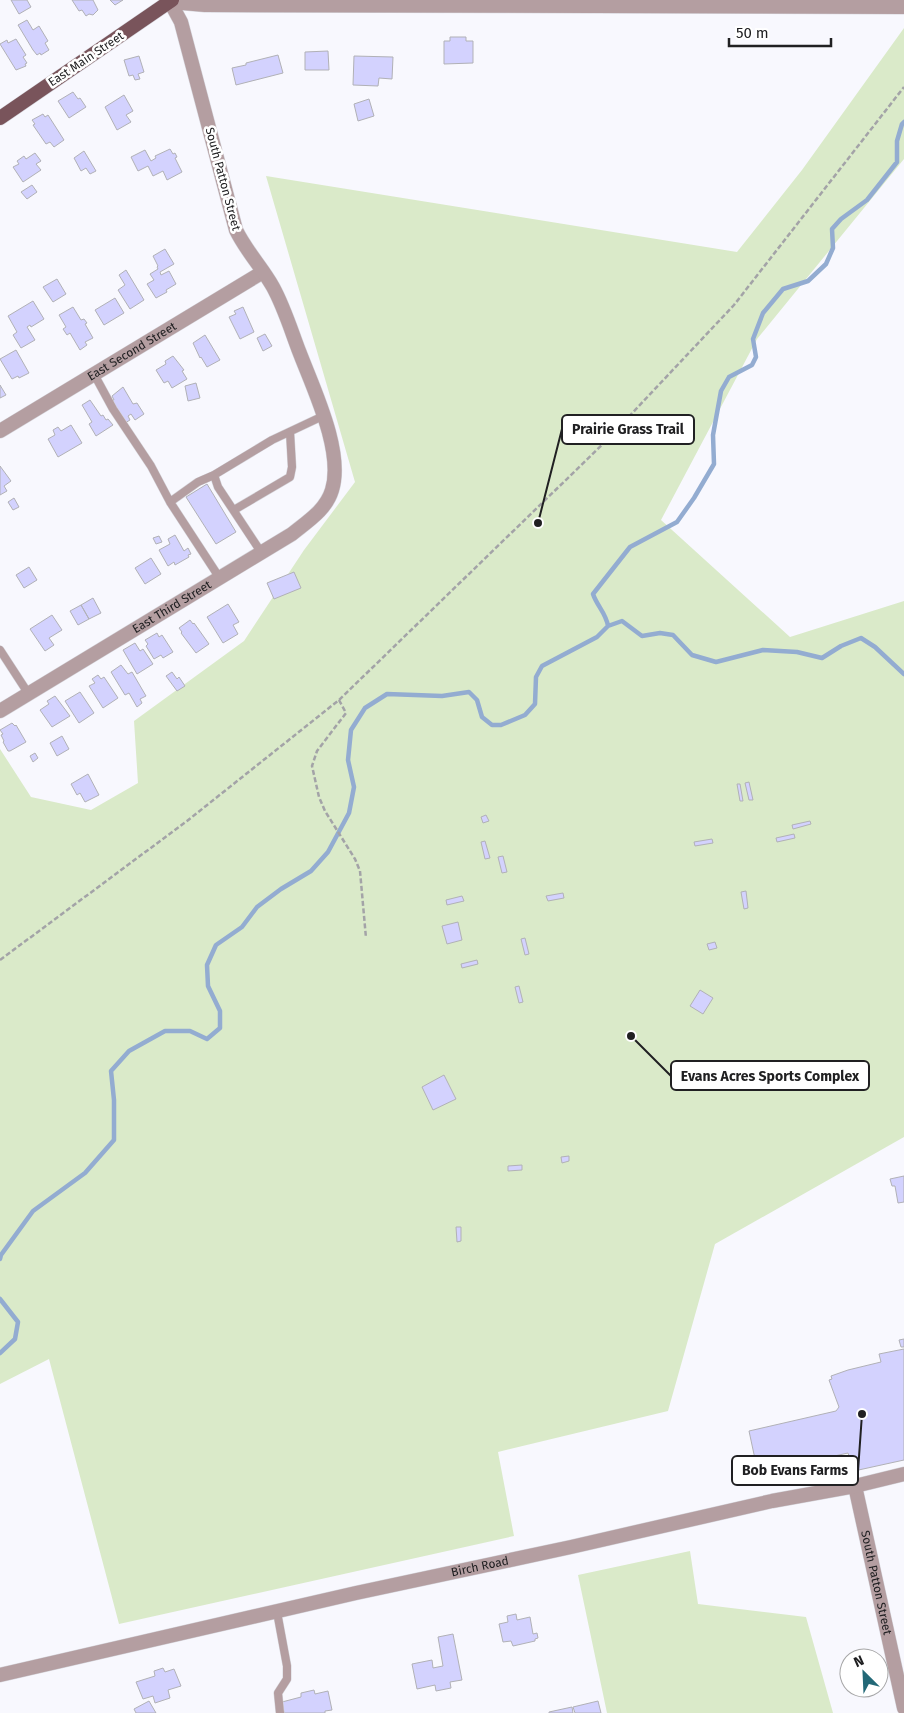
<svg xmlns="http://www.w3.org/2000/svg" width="904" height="1713" font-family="'Fira Sans',sans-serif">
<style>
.green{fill:#daeac9}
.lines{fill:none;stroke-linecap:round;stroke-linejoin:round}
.stream{stroke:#93acd1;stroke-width:4.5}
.building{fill:#d3d2fe;stroke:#b1b1b6}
.service-casing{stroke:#d5d5db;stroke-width:9}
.minor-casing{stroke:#d5d5db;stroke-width:15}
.tertiary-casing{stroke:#d5d5db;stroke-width:15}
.primary-casing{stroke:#d5d5db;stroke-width:15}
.path{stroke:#a3a3a7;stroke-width:2.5;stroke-dasharray:5 2.5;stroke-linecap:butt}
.service{stroke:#b49ea1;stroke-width:8}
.minor{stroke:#b49ea1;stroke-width:14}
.tertiary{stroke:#b49ea1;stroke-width:14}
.primary{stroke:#79545b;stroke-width:14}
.labels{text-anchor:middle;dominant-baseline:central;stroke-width:5;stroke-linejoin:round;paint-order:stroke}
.street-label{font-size:12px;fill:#202022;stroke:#fff}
.leader{fill:none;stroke:#202022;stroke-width:2}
.callout-dot{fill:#202022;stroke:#fff;stroke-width:2}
.callout{fill:#fff;stroke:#202022;stroke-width:2}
.callout-label{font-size:14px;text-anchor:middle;font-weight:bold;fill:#202022}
</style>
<rect width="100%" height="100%" fill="#f8f8fe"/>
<path class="green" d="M904 28V159L757 339 661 520 790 637 904 601V1137L715 1244 668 1411 498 1452 514 1536 119 1624 49 1359 0 1384V749L31 797 91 810 138 783 134 721 244 641 304 550 355 482 266 176 737 252 802 170Z
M690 1551 698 1604 806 1617 833 1713H607L578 1575Z"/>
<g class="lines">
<path class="stream" d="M608 626C606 613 597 606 593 594L630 547 677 522 694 498 714 464 713 435 721 391 729 377 752 365 756 357 753 339 763 313 783 289 808 281 826 264 833 248 832 229 841 219 867 200 897 162V141L902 124 904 122
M0 1259 1 1255 33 1211 85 1173 114 1140V1100L111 1071 129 1051 165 1031H190L207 1039 220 1028V1011L208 986 207 965 216 945 242 927 257 907 281 889 311 871 328 852 349 813 354 787 348 760 351 730 365 708 387 694 442 696 469 692 477 700 482 717 492 725H501L525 715 535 704 536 677 542 666 597 637 608 626 622 621 642 636 660 633 673 635 692 655 716 662 763 650 797 652 822 658 841 646 861 638 875 647 904 674
M0 1299 18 1322 15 1339 0 1353"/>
</g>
<path class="building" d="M11 0H27L31 7 19 14Z
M72 0H93L98 10 93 15 89 14 86 16 82 10 79 11Z
M110 0H123L115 5Z
M27 20 33 30 39 26 48 41 45 43 49 50 41 55 40 53 37 55 33 50 18 25Z
M450 37H466V41H473V63L444 64V41H450Z
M16 39 26 55 23 57 27 63 25 64 26 66 16 70 0 44 7 40 8 43Z
M328 51 329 70H305V52Z
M278 55 283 73 236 85 232 68 246 65V63Z
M139 56 144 72 138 74 140 79 135 80 133 75 129 76 124 60Z
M354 56 393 57 392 79 379 78 378 86 353 85Z
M73 92 78 99 80 98 86 107 69 118 58 101Z
M124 95 133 111 126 115 131 122 117 130 105 107Z
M369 99 374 116 358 121 354 104Z
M43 114 45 117 48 115 64 140 54 147 50 142 46 144 33 125 35 124 32 120Z
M170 149 173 154 175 153 177 157 175 158 182 172 167 180 163 171 153 176 148 166 138 171 131 157 145 150 151 161 156 158 155 156Z
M84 151 96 171 90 174 86 168 81 171 74 158Z
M35 153 41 161 36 164 41 170 23 182 13 167 19 164 17 161 24 156 26 159Z
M32 185 37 192 27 199 21 192Z
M165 249 174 264 160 272 161 275 169 271 176 284 166 290 167 292 156 298 147 284 154 280 150 274 158 269 157 267 158 266 153 256Z
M126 270 144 300 130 309 118 290 125 285 119 275Z
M57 279 66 294 53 302 43 287Z
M115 298 124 313 104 325 95 310Z
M33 301 44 319 31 327 30 325 27 327 35 340 21 348 13 335 17 332 8 316Z
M73 307 81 320 84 319 87 323 85 324 93 338 85 342 87 345 80 350 70 333 67 335 63 329 66 327 59 315Z
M243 307 254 332 240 339 229 317 236 314 234 311Z
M265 334 272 346 263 351 257 338Z
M205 335 220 360 207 367 201 357 200 358 193 343Z
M16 350 29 373 19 378 18 376 12 379 0 359Z
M173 356 184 370 182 371 187 379 172 388 168 381 164 383 156 370 166 364 165 361Z
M196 383 200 398 188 401 185 386Z
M0 385 6 395 0 398Z
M123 387 133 404 137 403 144 414 135 420 131 414 128 416 130 420 125 423 112 401 114 400 112 396Z
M90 400 101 416 103 415 106 420 108 419 113 425 96 436 89 424 92 422 82 405Z
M71 425 82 443 58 457 48 439 55 435 53 430 58 427 61 431Z
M0 466 11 481 4 486 7 491 0 495Z
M207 484 236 532 216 544 186 497Z
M14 498 19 507 13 510 8 502Z
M175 535 184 551 188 548 191 554 188 555 189 557 175 565 174 562 168 566 159 550 170 544 168 539Z
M159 536 162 542 156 544 153 538Z
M151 558 161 574 145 584 135 568Z
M29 567 37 580 24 588 16 575Z
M294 572 301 588 274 599 267 583Z
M93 598 101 613 89 619 81 605Z
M228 604 239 622 233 625 238 634 223 643 207 617Z
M81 605 89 619 78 625 70 611Z
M52 615 62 630 49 638 54 645 45 651 30 629Z
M190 620 193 624 194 623 209 644 196 653 181 633 182 632 179 628Z
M157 633 159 637 162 635 173 652 163 658 161 655 154 659 146 646 148 644 145 640Z
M135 643 140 651 143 649 153 664 137 674 123 650Z
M121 665 128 674 132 672 146 696 140 699 142 703 137 707 129 693 125 695 111 672Z
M172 672 177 679 179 677 185 686 177 691 166 676Z
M98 675 101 679 104 677 118 698 103 708 89 686 95 683 92 679Z
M80 692 94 713 79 723 65 701Z
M55 696 70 716 52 727 40 710 49 704 47 701Z
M12 723 15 726 16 725 26 742 10 751H8L3 742 4 741 1 735 3 734 0 730Z
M62 736 69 749 57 756 50 743Z
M35 753 38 758 33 762 30 756Z
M88 774 99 795 85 802 80 793 77 795 71 784Z
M749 782 753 800H749L745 783Z
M737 784H740L743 801H740Z
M486 815 489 821 483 823 481 817Z
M810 821 811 824 793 829 792 825Z
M794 834 795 838 777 842 776 838Z
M712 839 713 843 695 846 694 842Z
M485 841 490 858 485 859 481 842Z
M503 856 507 872 502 873 498 857Z
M746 891 748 908 744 909 741 892Z
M563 893 564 898 548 901 546 896Z
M462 896 464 901 447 905 446 900Z
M458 922 462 940 447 944 442 926Z
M525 938 529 954 525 955 521 939Z
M715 942 717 948 709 950 707 944Z
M477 960 478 964 462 968 461 964Z
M519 986 523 1002 519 1003 515 987Z
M700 990 713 998 703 1014 690 1006Z
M444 1075 456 1099 433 1110 422 1087Z
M569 1156V1161L562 1163 561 1157Z
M522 1165V1170L508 1171V1166Z
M904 1176V1202L898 1203 895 1186H892L890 1179Z
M456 1227H461V1241L457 1242Z
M904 1339V1347H901L899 1340Z
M904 1349V1460L854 1471 848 1453 758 1473 749 1431 836 1411 839 1407 829 1380 832 1379 831 1376 848 1370 881 1362 879 1354Z
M516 1614 517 1620 530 1617 533 1634 537 1633 538 1638 535 1639V1641L513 1646 511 1641 503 1642 499 1624 508 1622 507 1616Z
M453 1634 462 1680 450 1682 451 1688 436 1691 435 1685 417 1689 412 1664 432 1660 433 1668 443 1666 438 1637Z
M163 1668 165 1672 174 1669 181 1686 168 1690 170 1698 155 1703 153 1696 143 1699 136 1682 155 1676 154 1671Z
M314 1690 315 1694 328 1691 332 1710 325 1711V1713H284L282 1702 301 1697V1693Z
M149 1701 156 1713H136L134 1709Z
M598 1701 601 1713H575L573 1707Z
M572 1707 573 1713H549V1712Z"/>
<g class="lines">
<g class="service-casing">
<path id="service" d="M94 374 113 409 151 466 170 502 219 577
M214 475 218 487 261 552
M170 502 198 482 214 475 272 440 323 416
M234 510 290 477 292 467 290 432
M0 650 28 693
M277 1612 287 1666V1679L278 1693 280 1713"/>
</g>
<g class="minor-casing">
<g id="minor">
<path id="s1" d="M0 431 263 272"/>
<path id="s2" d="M0 711 292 534C308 521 326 510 332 490 344 451 313 388 299 351 291 330 284 307 273 287 262 267 246 251 236 230L181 22 169 0"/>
<path id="s3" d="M855 1486 904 1708"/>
</g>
</g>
<g class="tertiary-casing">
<g id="tertiary">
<path d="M171 2 205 5 904 7"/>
<path id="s4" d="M0 1675 356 1593 571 1547 772 1501 855 1486 904 1474"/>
</g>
</g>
<g class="primary-casing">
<path id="primary" d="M0 118 172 0"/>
</g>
<path class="path" d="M339 700 346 713 317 751 312 766 319 797 325 811 355 859 360 871 366 938
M0 960 187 821 339 700 605 442 734 305 904 87"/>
<use href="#service" class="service"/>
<use href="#minor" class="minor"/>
<use href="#tertiary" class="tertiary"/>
<use href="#primary" class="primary"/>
</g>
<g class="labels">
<g class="street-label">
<text transform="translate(86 59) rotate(-34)">East Main Street</text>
<text transform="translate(223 179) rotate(75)">South Patton Street</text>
<text stroke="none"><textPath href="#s1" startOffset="154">East Second Street</textPath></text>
<text stroke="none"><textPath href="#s2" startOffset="201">East Third Street</textPath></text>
<text stroke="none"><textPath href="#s4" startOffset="492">Birch Road</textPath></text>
<text stroke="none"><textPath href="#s3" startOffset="99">South Patton Street</textPath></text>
</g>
</g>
<path class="leader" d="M538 523L562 429M631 1036L671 1076M862 1414L858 1471"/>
<g class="callout-dot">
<circle cx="538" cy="523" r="5"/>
<circle cx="631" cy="1036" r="5"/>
<circle cx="862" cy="1414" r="5"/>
</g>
<g class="callout">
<rect x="562" y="415" width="132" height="29" rx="5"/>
<rect x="671" y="1061" width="198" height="29" rx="5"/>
<rect x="732" y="1456" width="126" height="29" rx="5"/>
</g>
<g class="callout-label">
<text x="628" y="434">Prairie Grass Trail</text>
<text x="770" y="1081">Evans Acres Sports Complex</text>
<text x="795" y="1475">Bob Evans Farms</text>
</g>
<g transform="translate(864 1673) rotate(336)"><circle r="24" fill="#ffffff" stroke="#a6a6a7"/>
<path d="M0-4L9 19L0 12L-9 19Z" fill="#226877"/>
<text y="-8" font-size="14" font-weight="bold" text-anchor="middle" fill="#202022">N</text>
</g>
<path d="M729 38v8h102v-8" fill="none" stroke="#202022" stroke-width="2.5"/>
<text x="736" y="38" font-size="15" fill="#202022" stroke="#ffffff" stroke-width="4" paint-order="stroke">50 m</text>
</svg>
